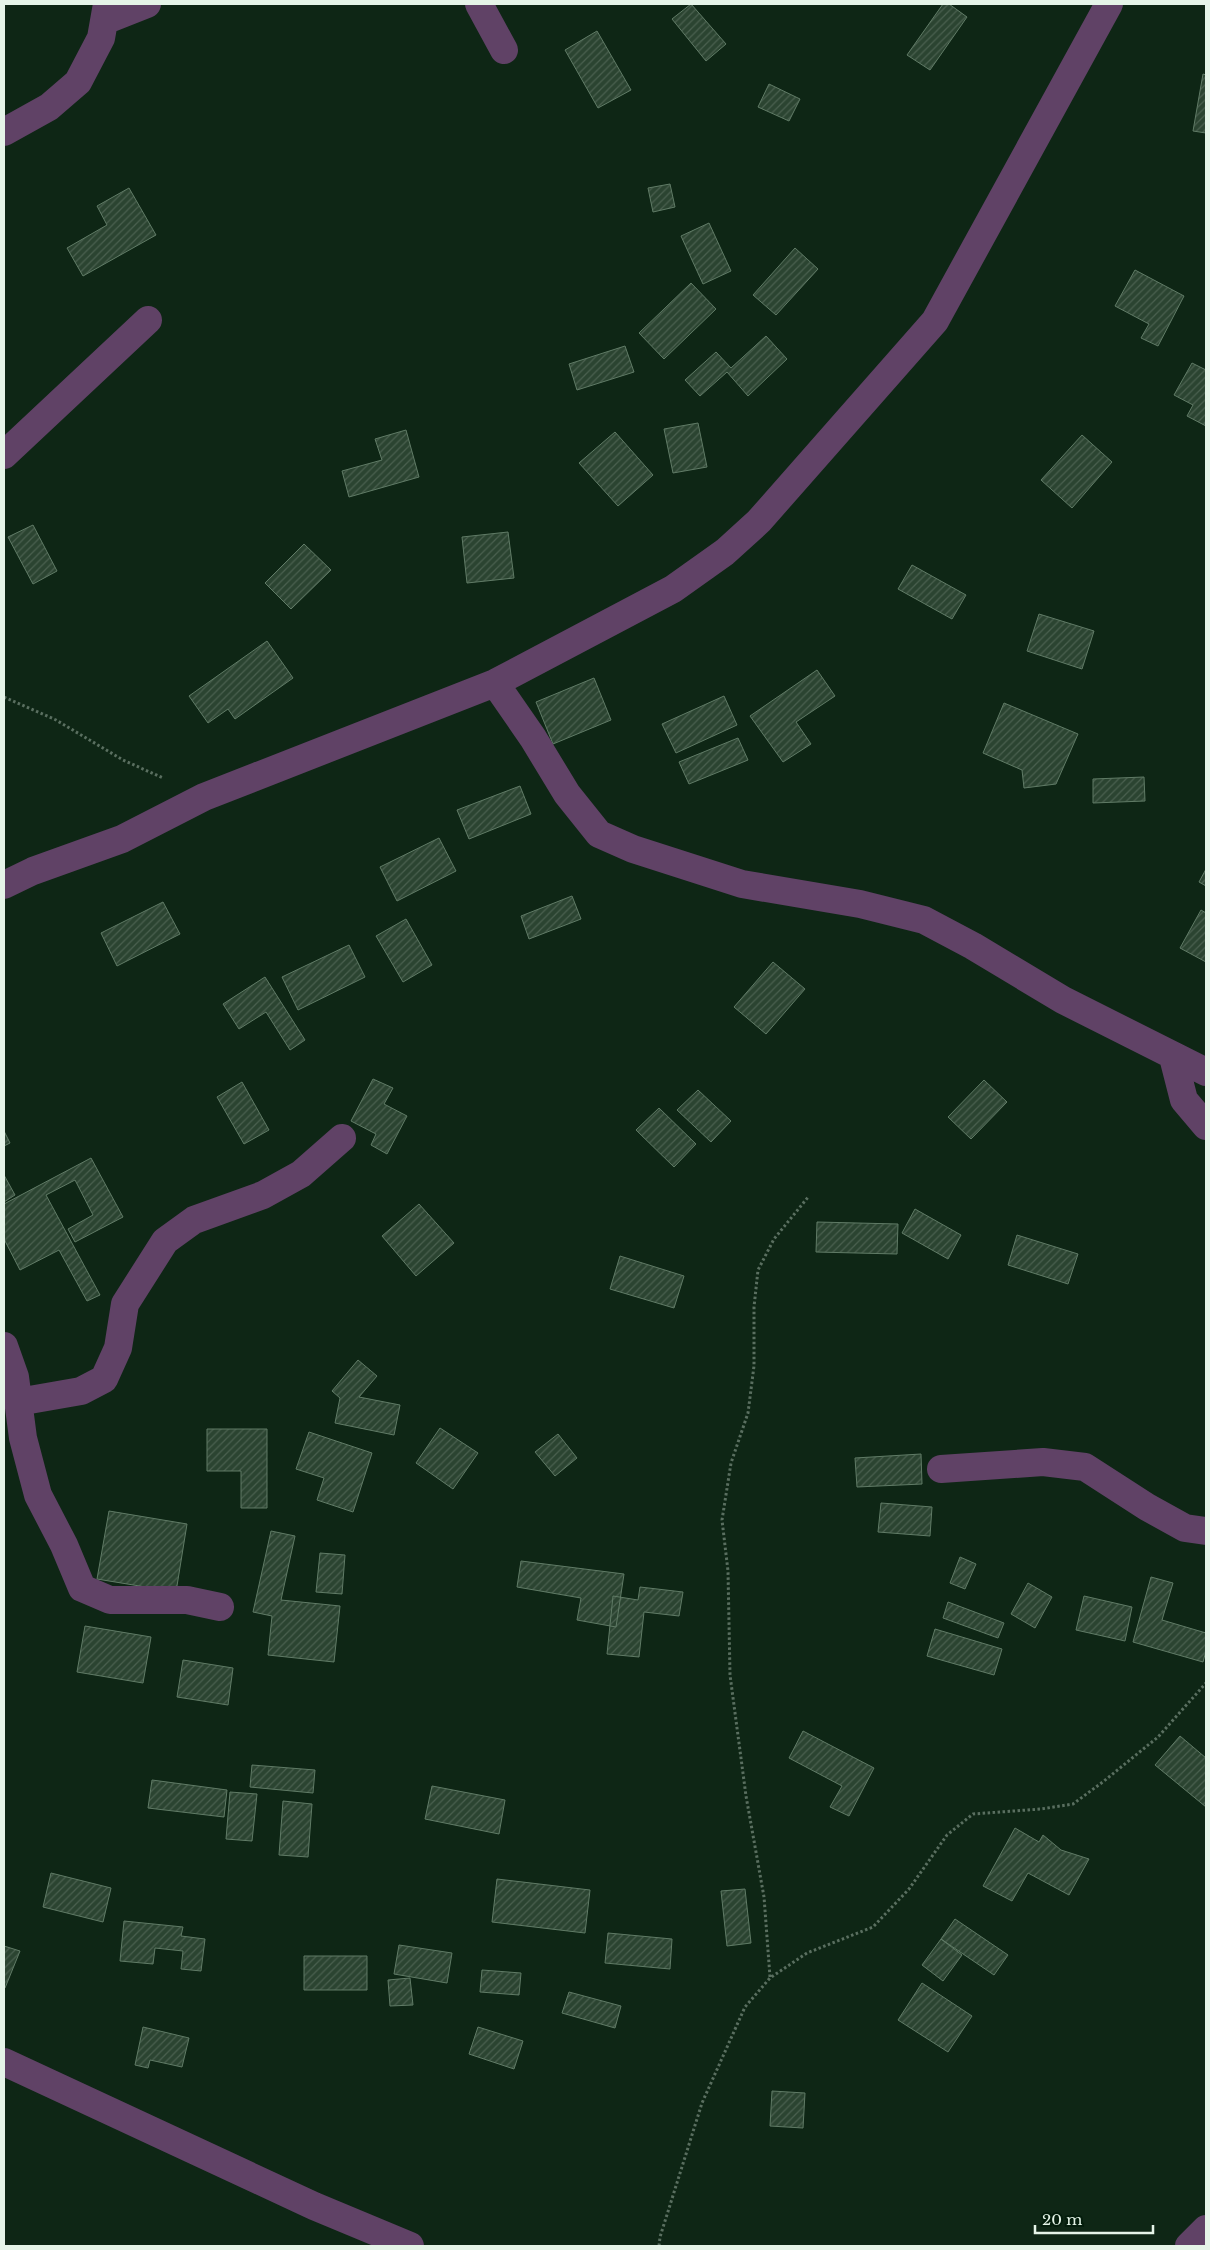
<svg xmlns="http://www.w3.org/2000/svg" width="1210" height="2250" font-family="'Libre Baskerville',serif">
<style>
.building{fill:url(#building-hatch);stroke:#607b66}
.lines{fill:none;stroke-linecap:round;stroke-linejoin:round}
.path{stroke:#5a6f60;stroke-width:3;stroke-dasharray:2.5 2.5;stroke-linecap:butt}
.street{stroke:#604266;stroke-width:28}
</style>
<defs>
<pattern id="building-hatch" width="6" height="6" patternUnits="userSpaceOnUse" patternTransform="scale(1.25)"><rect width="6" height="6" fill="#2b4431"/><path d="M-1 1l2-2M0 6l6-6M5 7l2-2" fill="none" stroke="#4a604f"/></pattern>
</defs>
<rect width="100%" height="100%" fill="#0e2615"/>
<path class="building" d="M691 4 726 44 706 61 672 19Z
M943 4H949L967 17 930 70 907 55Z
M597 31 631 90 598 108 565 50Z
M1203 74 1206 75V133L1193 131Z
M769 84 800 99 789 121 758 107Z
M670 184 675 207 653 212 648 188Z
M129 188 156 235 83 276 67 248 107 225 97 206Z
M709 223 731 271 703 284 681 236Z
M795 248 818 269 776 315 753 295Z
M1135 270 1184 296 1158 346 1141 338 1149 324 1115 306Z
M691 283 716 309 664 359 639 333Z
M766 336 787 359 748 396 727 372 700 396 685 380 716 352 731 368Z
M625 346 634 372 577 390 569 364Z
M1192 363 1206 370V426L1187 416 1193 405 1174 395Z
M698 423 707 467 673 473 664 429Z
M406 430 419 477 349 497 342 471 382 460 375 439Z
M615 432 653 475 618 506 579 463Z
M1082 435 1112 462 1072 508 1041 480Z
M33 525 57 571 33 584 8 537Z
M508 532 514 578 467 583 462 537Z
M304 544 331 570 291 609 265 583Z
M912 565 966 595 952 619 898 589Z
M1039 614 1094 631 1082 669 1027 651Z
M267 641 293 678 235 719 228 709 208 723 189 696Z
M817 670 835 696 796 722 811 744 783 762 750 716Z
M594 678 611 720 553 744 536 702Z
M724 696 737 725 676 753 662 724Z
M1004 703 1078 734 1056 784 1024 788 1022 770 983 753Z
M738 738 748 760 689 784 679 762Z
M1144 777 1145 801 1093 803V779Z
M520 786 531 814 469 839 457 810Z
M439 838 456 871 397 901 380 867Z
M1206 869V886L1199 882Z
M572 896 581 919 529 939 521 916Z
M163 902 180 934 117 966 101 933Z
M1201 910 1206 913V962L1180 948Z
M406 919 432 965 403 982 376 936Z
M349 945 365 977 298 1010 282 977Z
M773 962 805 989 766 1034 734 1007Z
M265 977 305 1040 290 1050 266 1012 239 1029 223 1004Z
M373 1079 393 1088 384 1104 407 1116 387 1154 371 1145 376 1134 351 1121Z
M984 1080 1007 1102 971 1139 948 1117Z
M242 1082 269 1130 244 1144 217 1097Z
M698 1090 731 1121 711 1142 677 1110Z
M659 1108 696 1144 674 1167 636 1130Z
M4 1131 10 1143 4 1146Z
M91 1158 123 1217 75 1242 68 1229 93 1215 75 1180 46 1195 100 1295 87 1301 59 1250 20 1270 4 1239V1204Z
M4 1175 15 1195 4 1202Z
M419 1204 454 1243 416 1276 382 1236Z
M915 1209 961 1235 948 1259 902 1233Z
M817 1222 898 1224 897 1254 816 1252Z
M1017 1235 1078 1254 1068 1284 1008 1265Z
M620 1256 684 1276 674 1308 610 1289Z
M358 1360 377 1376 359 1397 400 1405 394 1435 335 1423 340 1398 332 1391Z
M440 1428 478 1453 453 1489 416 1463Z
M207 1429H267V1508H241V1471H207Z
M309 1432 372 1453 353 1512 317 1500 324 1478 296 1469Z
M558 1434 577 1458 555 1476 535 1452Z
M921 1454 922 1484 857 1487 855 1458Z
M881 1503 932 1507 930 1536 878 1532Z
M109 1511 187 1524 176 1592 97 1579Z
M271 1531 295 1536 281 1600 340 1606 334 1662 268 1655 272 1616 253 1612Z
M320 1553 345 1555 342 1594 316 1592Z
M960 1557 976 1564 965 1589 950 1583Z
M521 1561 624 1574 616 1627 577 1620 581 1598 517 1587Z
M1151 1577 1173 1583 1162 1620 1206 1633V1651L1203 1662 1133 1642Z
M1028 1583 1052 1597 1035 1628 1011 1614Z
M640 1587 683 1592 679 1616 644 1612 639 1657 607 1654 613 1596 638 1600Z
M1084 1596 1132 1607 1125 1641 1076 1630Z
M948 1602 1004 1623 998 1638 943 1618Z
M85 1626 151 1637 143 1683 77 1672Z
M935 1629 1002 1649 994 1675 927 1656Z
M183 1660 233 1668 228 1705 177 1697Z
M803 1731 874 1768 849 1816 830 1807 842 1786 789 1758Z
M1180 1736 1206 1758V1807L1155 1765Z
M252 1765 315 1770 313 1793 250 1787Z
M152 1780 227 1790 224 1817 148 1808Z
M432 1786 505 1800 499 1834 425 1819Z
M230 1792 257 1794 252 1841 226 1839Z
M283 1801 312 1804 308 1857 279 1855Z
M1015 1828 1039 1842 1043 1835 1061 1850 1089 1859 1069 1895 1028 1873 1012 1901 983 1886Z
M51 1873 111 1888 103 1922 43 1907Z
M497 1879 590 1890 585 1933 492 1922Z
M745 1889 751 1943 727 1946 721 1891Z
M955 1919 1008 1955 994 1975 941 1939Z
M124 1921 183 1927 181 1936 205 1939 201 1971 181 1969 183 1951 155 1948 153 1964 120 1961Z
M608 1933 672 1939 670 1969 605 1963Z
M941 1939 962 1955 943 1981 922 1965Z
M399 1945 452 1953 447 1983 394 1974Z
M4 1946 20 1951 5 1988H4Z
M304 1956H367V1990H304Z
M482 1970 521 1973 519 1995 480 1992Z
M410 1978 413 2005 390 2006 388 1980Z
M922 1983 972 2016 948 2052 898 2020Z
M569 1992 621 2006 615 2028 562 2013Z
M143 2027 189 2038 182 2067 150 2060 148 2068 135 2065Z
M478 2027 523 2041 514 2069 469 2054Z
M772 2091 805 2093 803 2128 770 2126Z"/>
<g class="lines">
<path class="path" d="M4 697 56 720 123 760 163 778
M770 1977 764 1897 746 1796 730 1675 728 1571 722 1520 731 1463 748 1413 754 1366V1307L758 1270 774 1239 809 1196
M659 2246 660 2237 702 2103 745 2007 770 1978 807 1953 873 1927 909 1889 947 1835 973 1814 1041 1809 1073 1804 1104 1781 1158 1737 1206 1683"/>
<path class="street" d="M479 4 504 50
M104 21 147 4
M4 132 49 107 78 82 101 38 107 4
M4 455 148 320
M495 683 533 738 567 794 599 834 633 849 742 884 860 904 924 920 973 946 1063 1000 1206 1072
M4 885 33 871 122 839 204 797 495 683 673 589 725 552 759 521 935 321 1109 4
M1173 1057 1184 1100 1206 1126
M4 1346 15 1377 23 1438 38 1495 64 1545 82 1588 110 1600H187L220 1607
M18 1402 81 1391 104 1379 118 1348 125 1304 165 1241 194 1220 263 1195 301 1174 342 1138
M941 1469 1043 1462 1085 1467 1147 1507 1185 1528 1206 1531
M4 2062 314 2206 410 2246
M1189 2246 1206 2229"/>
</g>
<rect width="1210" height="2250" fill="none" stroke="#e5f4e8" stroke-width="10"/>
<path d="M1035 2225v8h118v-8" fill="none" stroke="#e5f4e8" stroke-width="2.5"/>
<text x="1042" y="2225" font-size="15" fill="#e5f4e8" stroke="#041d0c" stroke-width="4" paint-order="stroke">20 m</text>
</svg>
